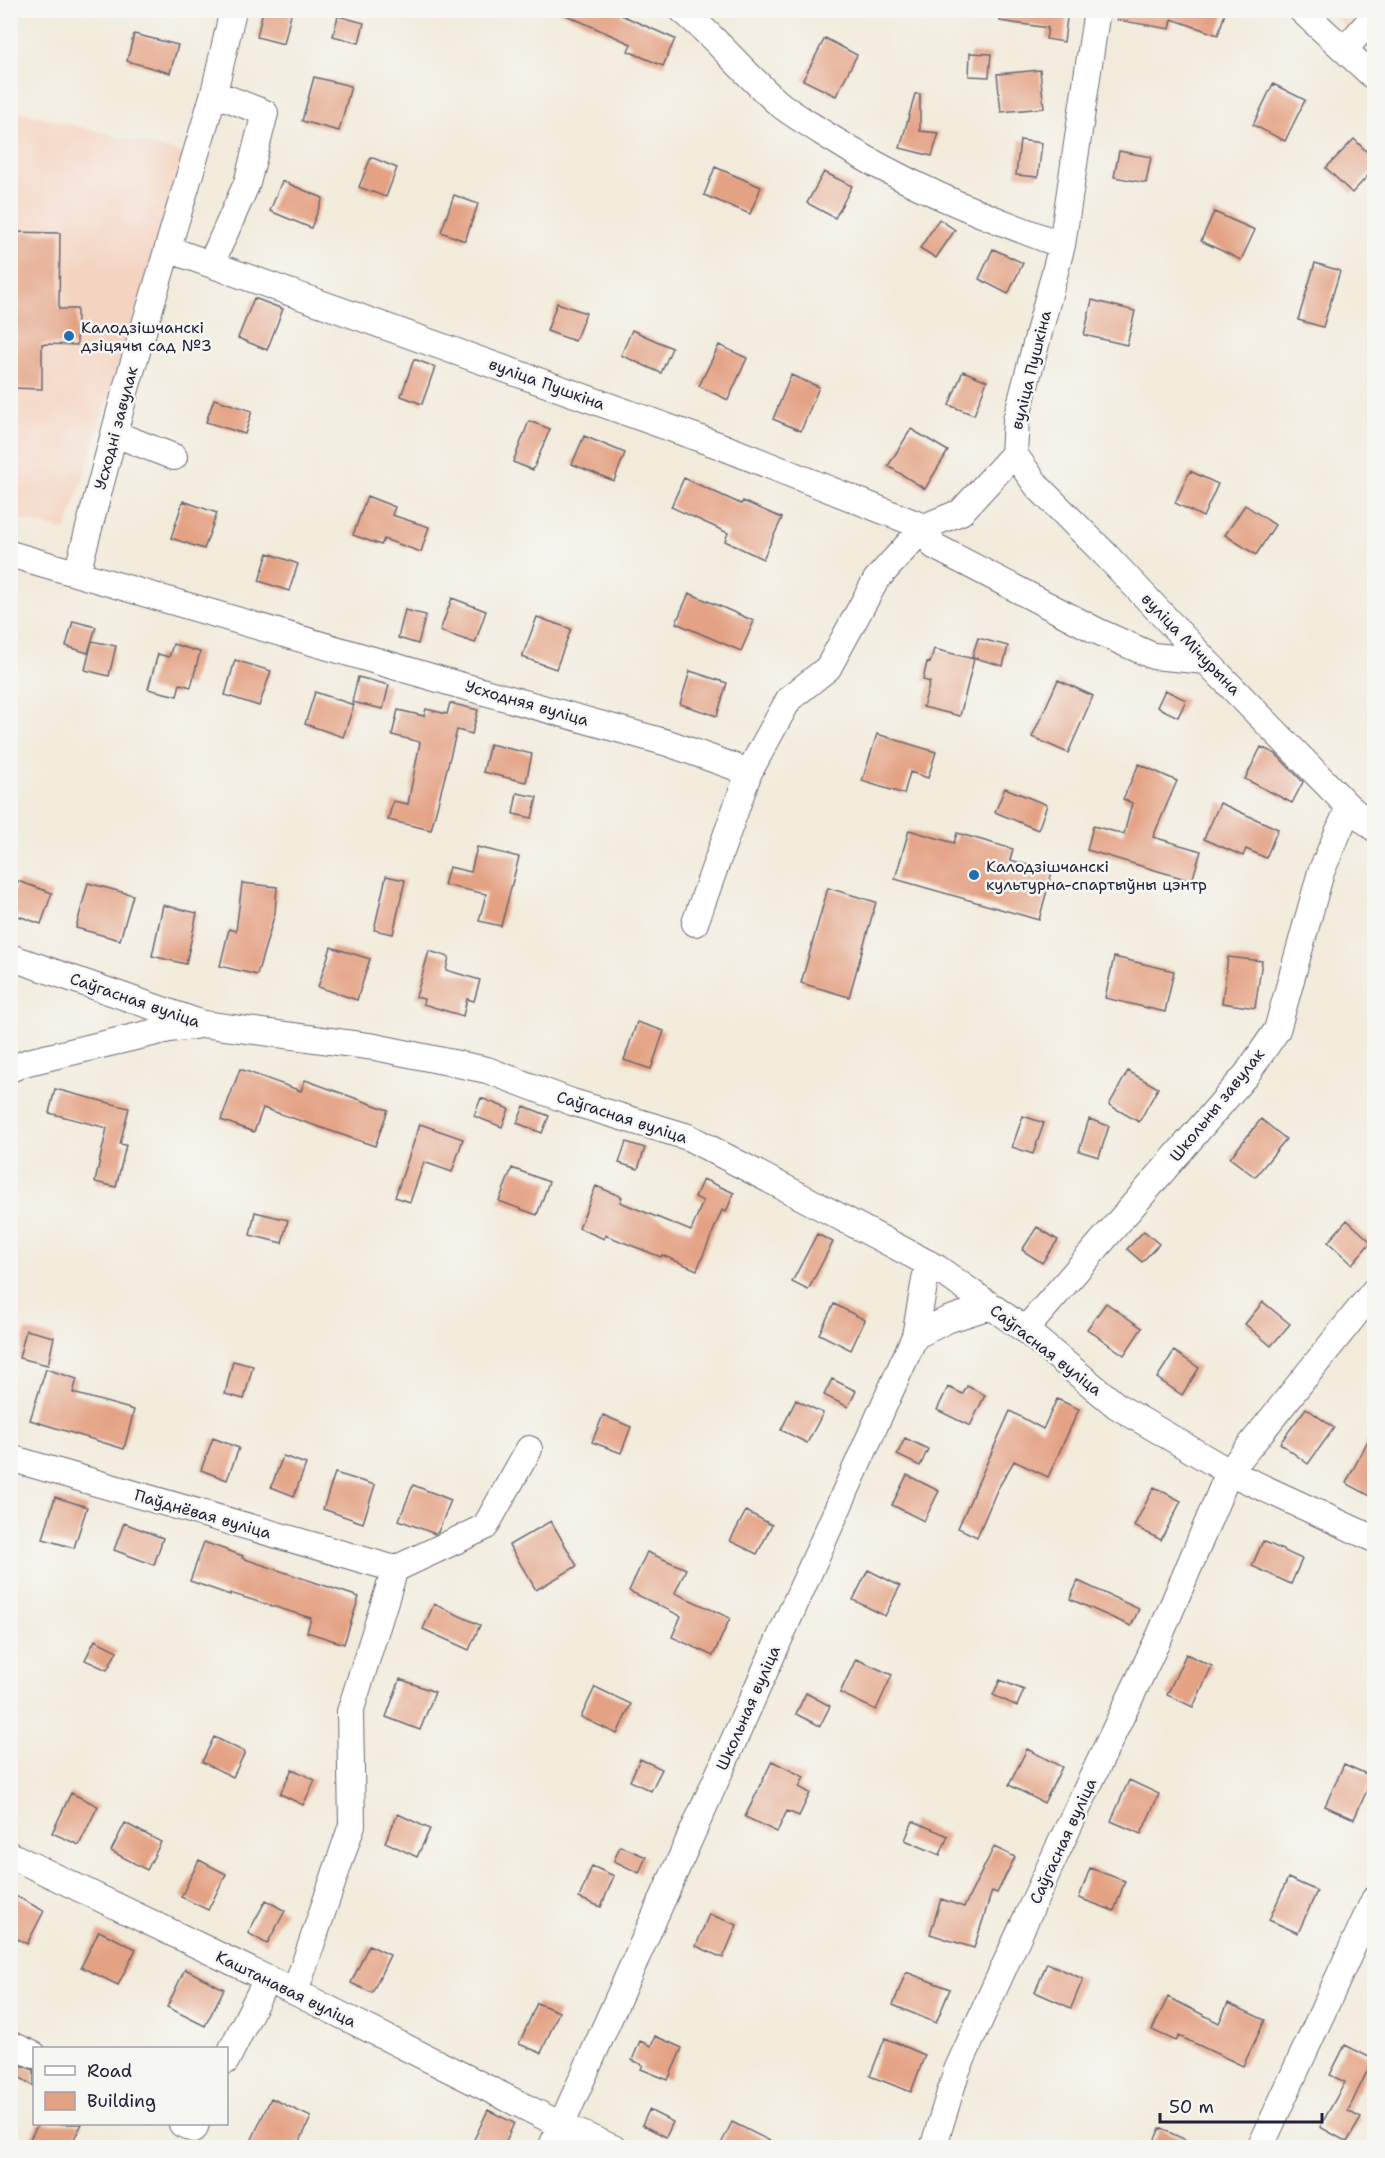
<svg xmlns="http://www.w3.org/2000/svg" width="1385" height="2158" font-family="'Shantell Sans',sans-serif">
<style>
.built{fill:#f4d3c0}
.building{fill:#e4a284}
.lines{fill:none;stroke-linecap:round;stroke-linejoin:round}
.minor-casing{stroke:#6b6873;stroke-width:28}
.minor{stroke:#fff;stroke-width:26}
.poi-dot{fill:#1f6fb2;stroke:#f6f6f2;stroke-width:2}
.labels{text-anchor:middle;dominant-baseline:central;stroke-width:5;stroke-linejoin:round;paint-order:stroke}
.poi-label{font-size:16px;fill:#22223b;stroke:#f6f6f2;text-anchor:start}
.street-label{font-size:16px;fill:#22223b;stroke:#f6f6f2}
</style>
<rect width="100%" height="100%" fill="#f6f6f2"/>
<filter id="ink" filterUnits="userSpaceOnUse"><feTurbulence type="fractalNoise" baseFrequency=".0167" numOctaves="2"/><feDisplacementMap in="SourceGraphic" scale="12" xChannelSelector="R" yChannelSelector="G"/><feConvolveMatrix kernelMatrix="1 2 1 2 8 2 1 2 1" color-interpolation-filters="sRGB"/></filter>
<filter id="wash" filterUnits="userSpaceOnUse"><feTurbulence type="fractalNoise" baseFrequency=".008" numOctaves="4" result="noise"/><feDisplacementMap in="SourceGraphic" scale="24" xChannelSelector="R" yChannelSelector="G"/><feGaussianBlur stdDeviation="1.35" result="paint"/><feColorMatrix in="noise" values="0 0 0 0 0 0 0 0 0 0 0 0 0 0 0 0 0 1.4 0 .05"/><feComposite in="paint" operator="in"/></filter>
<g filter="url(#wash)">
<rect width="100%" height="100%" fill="#f2ebdb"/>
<path class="built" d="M1327 11H1374V54Z
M10 109 186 154 66 531 11 517Z"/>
<g id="blocks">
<path class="building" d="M263 10H292L284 44 257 37Z
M555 10H623L621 15 675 39 663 66 628 51 631 44Z
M1001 10H1068L1064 42 1046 39 1048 28 1000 21Z
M1118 10H1226L1218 35 1172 19 1170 29 1117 20Z
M338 16 364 23 359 43 333 36Z
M134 34 178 45 170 73 127 61Z
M825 38 857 55 836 96 803 80Z
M970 53 991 54 989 77 969 76Z
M1040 70 1044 108 1001 112 997 74Z
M314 77 351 86 339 131 302 121Z
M1273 84 1305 100 1285 141 1253 125Z
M915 94H920V131L939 133 932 156 900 148Z
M1354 139 1374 159V169L1352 193 1326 168Z
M1020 140 1042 143 1038 177 1016 175Z
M1119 151 1151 157 1146 183 1114 177Z
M371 157 397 168 386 197 359 187Z
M715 167 761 187 750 214 704 195Z
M824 172 852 186 835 218 807 203Z
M282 181 323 198 311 228 270 211Z
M454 195 478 204 465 241 441 232Z
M1214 212 1255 230 1241 260 1201 241Z
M939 219 955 230 936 258 920 248Z
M10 232 60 233 59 309H77V345L42 344V389L10 388Z
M993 249 1023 263 1008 294 979 279Z
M1315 263 1340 271 1323 327 1298 320Z
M254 298 283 309 267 350 238 338Z
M1092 300 1135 311 1127 345 1084 335Z
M557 303 586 313 575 341 547 331Z
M632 330 672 348 661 373 621 355Z
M719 345 747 358 728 400 699 386Z
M414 359 435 367 422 404 401 396Z
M963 371 987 381 974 415 949 405Z
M791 375 819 387 801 431 773 419Z
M214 399 252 411 245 434 206 422Z
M529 421 550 429 533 470 513 462Z
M911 429 948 451 925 489 888 466Z
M584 436 625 453 614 481 572 464Z
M1190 471 1218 484 1203 517 1175 503Z
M684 478 741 504 743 501 782 518 763 559 725 541 728 533 671 507Z
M367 496 395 507 392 515 429 527 421 552 384 539 381 545 353 535Z
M183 501 217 513 204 549 171 538Z
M1245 505 1275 525 1256 555 1225 535Z
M268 553 298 564 289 591 259 581Z
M689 593 754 621 741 651 676 623Z
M452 598 486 611 475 643 440 631Z
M405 610 426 615 418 644 398 638Z
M537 617 571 629 556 669 522 657Z
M73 621 96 627 88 653 66 646Z
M978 638 1008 646 1003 666 972 657Z
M92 641 116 646 109 676 85 670Z
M173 644 200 652 191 687 180 684 177 696 148 689 158 654 169 657Z
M934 649 974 659 960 716 923 707 930 682 923 680 927 662 930 663Z
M235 660 271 671 259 706 225 695Z
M690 671 727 683 717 716 680 704Z
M358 677 389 685 383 709 352 702Z
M1058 680 1093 696 1068 753 1032 737Z
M1165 690 1186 700 1178 717 1157 707Z
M315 692 354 705 343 737 305 724Z
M450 703 478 710 472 734 457 730 431 830 388 820 393 801 408 804 420 742 392 735 398 710 424 716 426 709 447 714Z
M877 734 936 752 928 778 910 772 904 794 862 781Z
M490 744 532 754 526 782 483 772Z
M1261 747 1276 754 1303 782 1292 803 1245 779Z
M1139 764 1177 781 1153 837 1201 851 1192 881 1087 850 1093 826 1124 834 1132 803 1123 799Z
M1005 788 1047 805 1038 830 995 812Z
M517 793 537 797 532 818 513 814Z
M1220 803 1278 829 1266 858 1246 849 1243 856 1204 839Z
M909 830 954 843 957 833 1013 849 1010 860 1052 872 1039 920 895 879Z
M477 847 519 857 501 926 479 921 486 894 444 885 449 867 471 872Z
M386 876 405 880 393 934 374 930Z
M18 881 52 893 41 924 10 913V901Z
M88 883 133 895 120 940 76 928Z
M242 883 277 887 275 913 257 975 220 966 229 929 236 931Z
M828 888 876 902 849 997 801 983Z
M163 905 197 913 186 964 152 956Z
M331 947 370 959 357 1000 318 987Z
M429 951 449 957 446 970 480 980 474 1001 467 999 463 1016 423 1004 424 999 416 997Z
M1114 957 1174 971 1165 1012 1105 998Z
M1228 957 1262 961 1255 1008 1222 1003Z
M637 1022 664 1031 651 1069 624 1060Z
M240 1069 301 1091 305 1080 388 1110 375 1146 263 1108 254 1132 221 1120Z
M1128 1071 1158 1088 1139 1122 1109 1105Z
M55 1089 129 1108 120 1144 126 1145 116 1187 95 1182 107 1128 49 1113Z
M481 1098 509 1109 502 1127 474 1116Z
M524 1106 549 1116 542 1133 517 1123Z
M1023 1116 1044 1123 1033 1154 1012 1147Z
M1089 1119 1109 1126 1099 1157 1079 1151Z
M1261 1119 1286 1139 1255 1177 1230 1158Z
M420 1124 463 1139 452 1172 424 1162 410 1202 395 1197Z
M626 1142 645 1148 638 1169 619 1163Z
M512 1168 549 1182 537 1215 499 1201Z
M703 1179 734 1193 726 1212 722 1210 697 1270 662 1255 661 1257 605 1235 604 1239 579 1228 596 1186 622 1197 620 1202 691 1231 703 1201 695 1197Z
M255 1212 288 1220 282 1243 250 1235Z
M1347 1220 1371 1242 1352 1264 1328 1242Z
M1037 1227 1058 1240 1042 1263 1022 1250Z
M1144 1231 1159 1244 1142 1262 1127 1249Z
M817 1234 833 1242 808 1290 792 1282Z
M1263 1302 1290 1324 1271 1346 1245 1324Z
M1106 1303 1142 1328 1124 1355 1087 1329Z
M834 1304 865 1320 851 1350 819 1334Z
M26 1330 54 1337 48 1365 19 1358Z
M1174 1351 1199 1368 1182 1395 1157 1378Z
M233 1361 253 1366 244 1399 225 1394Z
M46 1369 77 1379 73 1393 134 1410 124 1449 30 1420Z
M832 1379 856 1391 848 1407 824 1395Z
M967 1386 985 1395 970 1426 937 1410 948 1387 963 1394Z
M1057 1399 1079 1409 1048 1477 1014 1461 997 1490 977 1537 958 1528 1010 1411 1043 1429Z
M796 1400 823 1413 807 1443 781 1430Z
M1306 1408 1334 1428 1308 1464 1280 1443Z
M603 1415 631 1427 621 1453 592 1442Z
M1374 1429V1498L1346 1483Z
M213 1438 239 1448 227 1480 201 1470Z
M905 1438 928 1449 920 1466 897 1455Z
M283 1456 306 1464 294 1496 271 1487Z
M335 1473 375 1485 363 1523 323 1509Z
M907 1475 939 1491 924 1521 892 1505Z
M413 1485 451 1500 438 1532 435 1534 399 1520Z
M1154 1487 1181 1501 1161 1540 1134 1526Z
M55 1497 87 1507 74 1548 43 1539Z
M746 1511 772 1525 757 1554 730 1541Z
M551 1521 577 1566 536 1590 509 1545Z
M124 1523 163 1538 154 1565 114 1550Z
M1263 1541 1302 1559 1291 1584 1252 1566Z
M204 1542 243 1556 242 1558 359 1597 344 1644 307 1632 311 1618 230 1593V1595L190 1581Z
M647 1552 686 1569 675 1593 730 1618 713 1656 672 1637 681 1616 629 1591Z
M868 1570 900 1586 885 1616 853 1600Z
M1078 1581 1139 1609 1131 1626 1070 1599Z
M434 1604 480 1625 469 1650 423 1629Z
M95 1640 117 1651 107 1670 85 1660Z
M1186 1654 1212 1666 1193 1707 1167 1695Z
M856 1659 892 1675 876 1710 840 1693Z
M400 1679 435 1692 420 1730 386 1717Z
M1000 1680 1024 1690 1017 1706 993 1695Z
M595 1687 631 1704 617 1734 581 1717Z
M806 1693 830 1706 820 1726 796 1714Z
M214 1737 245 1752 233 1777 202 1762Z
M1027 1749 1062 1767 1044 1803 1009 1785Z
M640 1759 662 1769 651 1791 630 1781Z
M772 1761 804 1777 799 1787 810 1793 799 1816 787 1811 777 1832 745 1817Z
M1344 1764 1373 1777 1354 1819 1325 1806Z
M292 1769 315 1780 303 1805 280 1794Z
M1129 1780 1159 1794 1141 1834 1111 1821Z
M71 1793 98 1806 79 1845 52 1833Z
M398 1814 430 1829 417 1857 385 1842Z
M913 1821 948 1836 940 1855 905 1840Z
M125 1823 161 1842 147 1870 111 1851Z
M620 1846 646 1857 639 1873 614 1861Z
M994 1847 1015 1857 997 1893 992 1891 974 1948 930 1934 941 1899 964 1907Z
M199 1860 226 1874 208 1910 181 1897Z
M592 1866 614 1876 601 1907 579 1898Z
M1090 1868 1125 1881 1114 1911 1079 1898Z
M1288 1878 1317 1891 1298 1933 1269 1920Z
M10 1893 44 1911 27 1944 10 1935Z
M266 1900 285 1911 267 1944 248 1933Z
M709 1914 737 1925 723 1958 696 1946Z
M99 1931 136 1949 118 1985 81 1967Z
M369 1945 390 1955 372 1993 351 1983Z
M1047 1963 1083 1979 1071 2008 1035 1992Z
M185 1969 224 1989 205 2026 167 2007Z
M906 1972 950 1989 936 2023 893 2005Z
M1168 1997 1219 2023 1228 2003 1265 2020 1243 2066 1179 2036 1176 2041 1152 2030Z
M537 2003 559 2012 541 2053 519 2044Z
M655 2036 682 2048 668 2080 641 2069 643 2065 632 2060 640 2041 651 2046Z
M885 2038 925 2055 911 2092 870 2076Z
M1345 2045 1373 2059 1348 2111 1361 2118 1347 2142 1320 2127 1345 2082 1330 2075Z
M17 2064 34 2070V2086L12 2073Z
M271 2098 311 2117 297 2148H248Z
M488 2110 514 2123 503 2148H470Z
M649 2110 673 2122 666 2137 642 2125Z
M732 2122 784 2148H719Z
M38 2124H82L69 2148H25Z
M1160 2128 1203 2148H1151Z"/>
</g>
</g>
<g filter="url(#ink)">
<use href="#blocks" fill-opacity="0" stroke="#6b6873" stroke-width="1.5"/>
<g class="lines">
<g class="minor-casing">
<path id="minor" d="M682 10C717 39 744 73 777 102 791 114 808 123 823 133 899 182 977 214 1062 245
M1301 10 1374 77
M1345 49 1374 16
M214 93 233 10
M168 249 718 445 924 527
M115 434 174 457
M1014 454 1038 487 1104 553 1206 661 1349 807 1374 828
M924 527 934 546 1097 631 1153 656 1206 661
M10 554 452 683 668 743 749 772 789 699 828 668 876 580 924 527 961 512 1014 454 1016 420 1062 245 1097 10
M77 573 127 385 214 93 265 113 247 183 211 264
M695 923 749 772
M10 957 203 1024 375 1047 487 1070 572 1102 688 1137 937 1268 1025 1330 1117 1406 1229 1472 1374 1539
M10 1069 28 1062 169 1029 200 1025
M1025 1330 1246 1075 1277 1030 1321 872 1349 807
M915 1336 947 1320 990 1306
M10 1458 395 1569
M10 1855 295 1992 561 2125 613 2148
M295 1992 352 1825 350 1712 395 1569 485 1527 529 1449
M10 2044 34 2055
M226 2061 267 1979
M182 2124 194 2129 196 2124
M551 2148 915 1336 928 1263
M933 2148 957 2070 1057 1851 1161 1633 1229 1472 1374 1291
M1260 2148 1374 1900"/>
</g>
<use href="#minor" class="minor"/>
</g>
</g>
<g class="poi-dot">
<circle cx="69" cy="336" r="6"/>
<circle cx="974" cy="875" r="6"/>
</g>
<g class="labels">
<g class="poi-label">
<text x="81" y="327">Калодзішчанскі<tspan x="81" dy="18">дзіцячы сад №3</tspan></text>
<text x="986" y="866">Калодзішчанскі<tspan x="986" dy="18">культурна-спартыўны цэнтр</tspan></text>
</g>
<g class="street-label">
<text transform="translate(1031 370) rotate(-76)">вуліца Пушкіна</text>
<text transform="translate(547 384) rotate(20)">вуліца Пушкіна</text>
<text transform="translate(116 428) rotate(-75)">Усходні завулак</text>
<text transform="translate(1191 644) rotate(46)">вуліца Мічурына</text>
<text transform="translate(527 703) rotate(16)">Усходняя вуліца</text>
<text transform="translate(135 1000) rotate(19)">Саўгасная вуліца</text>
<text transform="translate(1217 1105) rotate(-51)">Школьны завулак</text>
<text transform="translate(622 1117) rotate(18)">Саўгасная вуліца</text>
<text transform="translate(1046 1350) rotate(38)">Саўгасная вуліца</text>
<text transform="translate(203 1514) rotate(16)">Паўднёвая вуліца</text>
<text transform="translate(748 1708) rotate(-66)">Школьная вуліца</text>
<text transform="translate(1063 1841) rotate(-65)">Саўгасная вуліца</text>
<text transform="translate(286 1989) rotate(26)">Каштанавая вуліца</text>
</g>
</g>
<rect width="1385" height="2158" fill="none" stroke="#f6f6f2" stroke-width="36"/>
<rect x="33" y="2047" width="195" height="78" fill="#f6f6f2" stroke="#a1a1a9" stroke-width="1.5"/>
<rect x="45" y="2066" width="30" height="9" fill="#ffffff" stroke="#a1a1a9" stroke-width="1.5"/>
<text x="87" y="2077" font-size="18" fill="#22223b">Road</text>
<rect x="45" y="2092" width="30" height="18" fill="#e4a284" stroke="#a1a1a9" stroke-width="1.5"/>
<text x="87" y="2107" font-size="18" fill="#22223b">Building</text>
<path d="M1160 2113v9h162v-9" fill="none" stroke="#22223b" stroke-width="3"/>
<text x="1169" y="2113" font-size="18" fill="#22223b" stroke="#f6f6f2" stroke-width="4.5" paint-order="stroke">50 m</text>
</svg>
